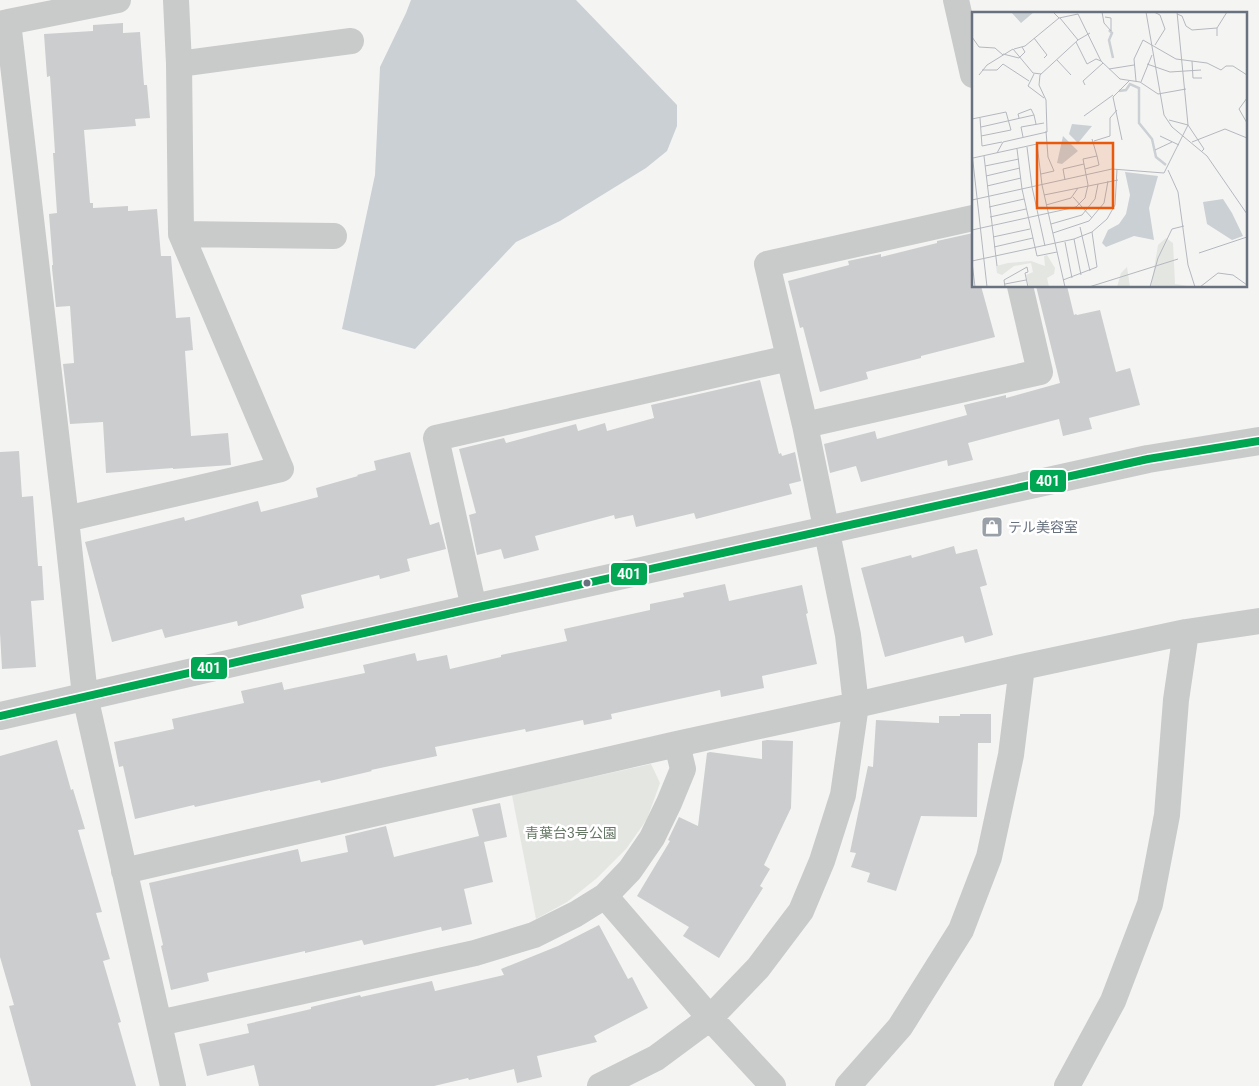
<svg xmlns="http://www.w3.org/2000/svg" width="1259" height="1086" font-family="Roboto,'Noto Sans JP',sans-serif">
<style>
.green{fill:#e4e6e2}
.water{fill:#cbd0d4}
.building{fill:#cccdce}
.lines{fill:none;stroke-linecap:round;stroke-linejoin:round}
.minor{stroke:#c9caca;stroke-width:26}
.tertiary{stroke:#c9caca;stroke-width:28}
.bus-1-casing{stroke:#fff;stroke-width:11}
.bus-1{stroke:#00a651;stroke-width:8}
.bus-dot{fill:#68727f;stroke:#fff;stroke-width:2}
.labels{text-anchor:middle;dominant-baseline:central;stroke-width:5;stroke-linejoin:round;paint-order:stroke}
.poi-label{font-size:14px;fill:#68727f;stroke:#fff;text-anchor:start}
.park-label{font-size:14px;fill:#677766;stroke:#fff}
.inset-river{fill:none;stroke:#cbd0d4;stroke-width:2.5}
.inset-road{fill:none;stroke:#b4b8be;stroke-width:1}
.view{fill:#e8590c;fill-opacity:0.15;stroke:#e8590c;stroke-width:2.5}
.inset-edge{fill:none;stroke:#68727f;stroke-width:2.5}
.line-badge{stroke:#fff;stroke-width:2}
.badge-label{font-size:14px;text-anchor:middle;font-weight:bold;fill:#fff}
</style>
<rect width="100%" height="100%" fill="#f4f4f3"/>
<path class="green" d="M651 764 660 783 647 819 626 849 597 878 567 902 536 919 512 795Z"/>
<path class="water" d="M411 0H576L677 105V126L667 151 646 168 560 221 516 242 415 349 342 329 375 175 380 67 406 13Z"/>
<path class="building" d="M123 23V33L140 32 144 85H147L150 118 135 119 136 126 84 130 90 203H93V208L128 206V211L157 209 161 256H171L176 318 190 317 193 350 185 351 191 436 228 433 231 465 173 469V468L106 473 103 422 70 424 63 364 74 363 70 306 56 307 52 268V265H53L49 214 57 213 53 153H55L50 76 47 77 44 34 93 31V25Z
M973 233V286H981L995 337 921 356V358L866 372 868 379 820 392 803 327 800 328 788 281 849 265 848 261 881 254V257L937 243V241Z
M1036 286H1067L1074 315 1076 314 1077 315 1100 310 1116 372 1130 368 1140 405 1089 418 1092 429 1063 436 1059 419 968 443 973 460 948 466 947 460 861 482 856 466 830 473 824 444 875 431 877 439 967 415 964 405 1006 395V398L1060 383Z
M760 380 779 454 781 453 782 456 795 452 801 481 789 484 792 494 696 519 694 513 636 527 633 515 615 519 614 515 535 536 539 550 504 559 501 549 477 555 469 515 476 513 459 449 504 438 506 443 576 424 578 431 605 423 607 431 654 418 651 405Z
M19 451 22 497 33 496 38 566H42L44 600 31 601 36 667 2 669 0 633V452Z
M410 452 430 525 439 522 446 549 407 559 410 571 380 579 379 575 301 595 304 608 238 626 237 621 165 638 162 629 112 642 85 542 184 517 185 521 258 501 261 512 318 497 316 488 358 476 357 475 376 470 374 461Z
M954 546 956 554 977 549 987 585 980 587 993 635 965 643 963 636 885 657 861 568 911 555 912 558Z
M725 584 729 601 802 585 808 613 806 614 817 664 762 676 764 688 721 697 720 690 611 714 612 719 584 725 583 720 526 732 525 729 435 747 437 756 371 770 372 771 321 783 320 780 270 791V790L195 807 194 805 135 819 123 766 119 767 114 742 174 729 172 719 244 703 241 691 282 682 284 690 365 673 363 665 415 653 417 661 447 655 450 669 501 657V655L567 641 564 629 650 610V604L684 597 683 593Z
M960 714H991V743H978L977 817 921 816 896 891 867 882 870 873 851 867 856 853 850 852 868 766 873 767 876 720 939 723V716H960Z
M57 740 71 790 73 789 85 829 78 830 102 912 96 913 110 959 103 961 121 1022 118 1023 136 1086H31L9 1006 14 1005 0 957V756Z
M767 740 793 741 791 808 764 865 770 869 760 886 763 888 719 958 683 936 689 927 637 896 670 841 668 840 679 817 698 826 707 753 710 752 762 759V741Z
M500 803 507 837 484 842 493 882 464 889 472 924 442 931 441 927 364 945 362 940 305 953V951L207 973 209 981 171 990 161 946 163 945 149 883 298 849 301 862 348 852 345 836 386 826 394 857 479 836 472 809Z
M599 925 628 979 632 977 648 1008 594 1036 597 1042 537 1056 542 1077 517 1083 514 1069 469 1080 468 1078 434 1086H259L254 1065 207 1076 199 1044 249 1033 247 1024 311 1009V1007L360 995 361 997 432 981 435 991 504 975 501 969 558 946Z"/>
<g class="lines">
<path class="minor" d="M956 0 973 75
M8 22 118 0
M0 24 8 22 66 519 85 696 173 1086
M179 64 351 41
M181 234 334 236
M805 425 1040 372 1020 286
M66 519 281 469 181 234 179 64 176 0
M474 608 436 438 789 358
M124 871 677 744 856 705 1022 667 1186 632 1259 621
M605 896 710 1018 773 1086
M159 1023 475 953 534 935 576 914 605 896 630 870 652 838 669 803 683 769 677 744
M600 1086 656 1058 710 1018 758 968 801 911 822 861 843 795 856 705 848 635 805 425 767 264 973 218
M848 1086 900 1027 961 930 989 857 1011 755 1022 667
M1067 1086 1113 1001 1150 904 1167 815 1176 700 1186 632"/>
<path class="tertiary" d="M0 716 474 608 1148 459 1259 441"/>
<g class="bus-1-casing">
<path id="bus-1" d="M0 716 474 608 1148 459 1259 441"/>
</g>
<use href="#bus-1" class="bus-1"/>
</g>
<defs>
<g id="shop-square" transform="scale(1.125)"><rect x="-9" y="-9" width="18" height="18" rx="4" fill="#99a0a8" stroke="#fff"/><path d="M-5-2.5h2.3a2.7 3.5 0 0 1 5.4 0H5L5.5 6h-11ZM-1.5-2.5h3a1.5 2.3 0 0 0-3 0Z" fill="#fff"/></g>
</defs>
<g fill-rule="evenodd">
<use href="#shop-square" x="992" y="527"/>
</g>
<circle class="bus-dot" cx="587" cy="583" r="4.5"/>
<g class="labels">
<g class="poi-label">
<text x="1008" y="527">テル美容室</text>
</g>
<g class="park-label">
<text x="571" y="833">青葉台3号公園</text>
</g>
</g>
<g transform="translate(972 12)">
<rect width="275" height="275" fill="#f4f4f3"/>
<path d="M194 226 201 231 203 272 222 275H179L186 233ZM75 243 83 256 82 262 75 266 77 275H57L54 263 61 260 59 251 42 254 30 263 25 261 24 254 36 251 59 249 73 254 72 244ZM155 255 158 275H145L149 261Z" fill="#e4e6e2"/>
<path d="M39 0H62L49 11ZM100 112 120 114 106 131 97 122ZM91 124 106 139 90 152 85 151ZM153 160 186 164 177 196 182 228 162 224 134 235 130 231 136 218 147 212 154 202 158 183ZM251 187 260 201 271 224 260 228 235 212 231 190Z" fill="#cbd0d4"/>
<path class="inset-river" d="M137 18 140 21 137 28 141 46M147 79 154 78 158 72 167 76V111L180 127 184 145 194 153"/>
<path class="inset-road" d="M81 0 87 6 106 2 129 49 148 67 168 70 186 82 214 77M130 0 132 11 139 19M174 0 192 103 200 115 235 144 275 202M182 0 188 3 193 17 183 33M205 0 216 113 232 137 230 139M205 2 210 4 214 14 220 18 245 16M133 5 139 6V19M88 6 106 28M245 24V16L255 0M0 25 7 35 23 36 31 43M62 26 75 43 72 46M104 30 115 52 124 47 129 49M42 37 53 34 87 6M31 42 47 46 53 40 50 35M85 48 99 63M220 49 221 66H230M175 52 198 60 229 58M137 57 162 53M10 58H25L31 52 57 69M62 62 56 74 72 86M7 63 15 53 41 37 61 61 69 62M164 69 162 47 171 28 204 47 235 51 249 58 254 54H261L275 63M169 70 180 43M113 73 111 69 131 51M275 86 267 97 275 111M112 104 141 83M8 106 10 134 30 130M47 106 46 102 59 97 62 103M0 107 34 100 39 118 9 124M9 115 62 103 64 112M188 124 207 133M51 125 49 115 72 111M120 127 125 144M150 128 141 85 158 68M122 129 138 124V106L145 98M220 130 253 117 275 126M55 135 60 175 73 234M45 137 50 177 65 244 85 240M183 138 200 130M0 141 15 275M25 141 31 130 75 120 74 88 67 73 68 63 106 28 118 21M12 144 25 254M1 146 65 132 70 173 93 275M13 154 47 147M196 158 206 180 216 253 223 275M69 162 82 159 76 145 74 119M14 164 48 156M93 168 91 157 112 152M15 174 49 166M72 183 146 168M101 185 120 206M0 188 140 157 192 161 216 113 197 108M74 193 99 186 106 176M17 195 52 187M18 205 54 197M79 212 110 203 123 187 126 172M108 215 118 259M0 218 104 195 113 186 116 173 111 147 125 144 127 153 113 157M81 221 117 209 132 191 136 169M21 225 58 217M102 227 109 263M93 230 100 266M22 235 61 226M227 241 275 225M0 249 102 227 120 220 135 207 143 193 145 157M0 250 3 275M91 268 125 255 120 220M33 272 54 268M33 275 32 268 55 255 56 260 53 261 56 275M117 275 206 247M178 275 186 246 200 217 212 214M228 275 246 261 261 263 275 273"/>
<path class="view" d="M65 131H141V196H65Z"/>
<rect width="275" height="275" class="inset-edge"/>
</g>
<g class="line-badge">
<rect x="1029" y="469" width="38" height="24" rx="5" fill="#00a651"/>
<rect x="610" y="562" width="38" height="24" rx="5" fill="#00a651"/>
<rect x="190" y="656" width="38" height="24" rx="5" fill="#00a651"/>
</g>
<g class="badge-label">
<text x="1048" y="486">401</text>
<text x="629" y="579">401</text>
<text x="209" y="673">401</text>
</g>
</svg>
